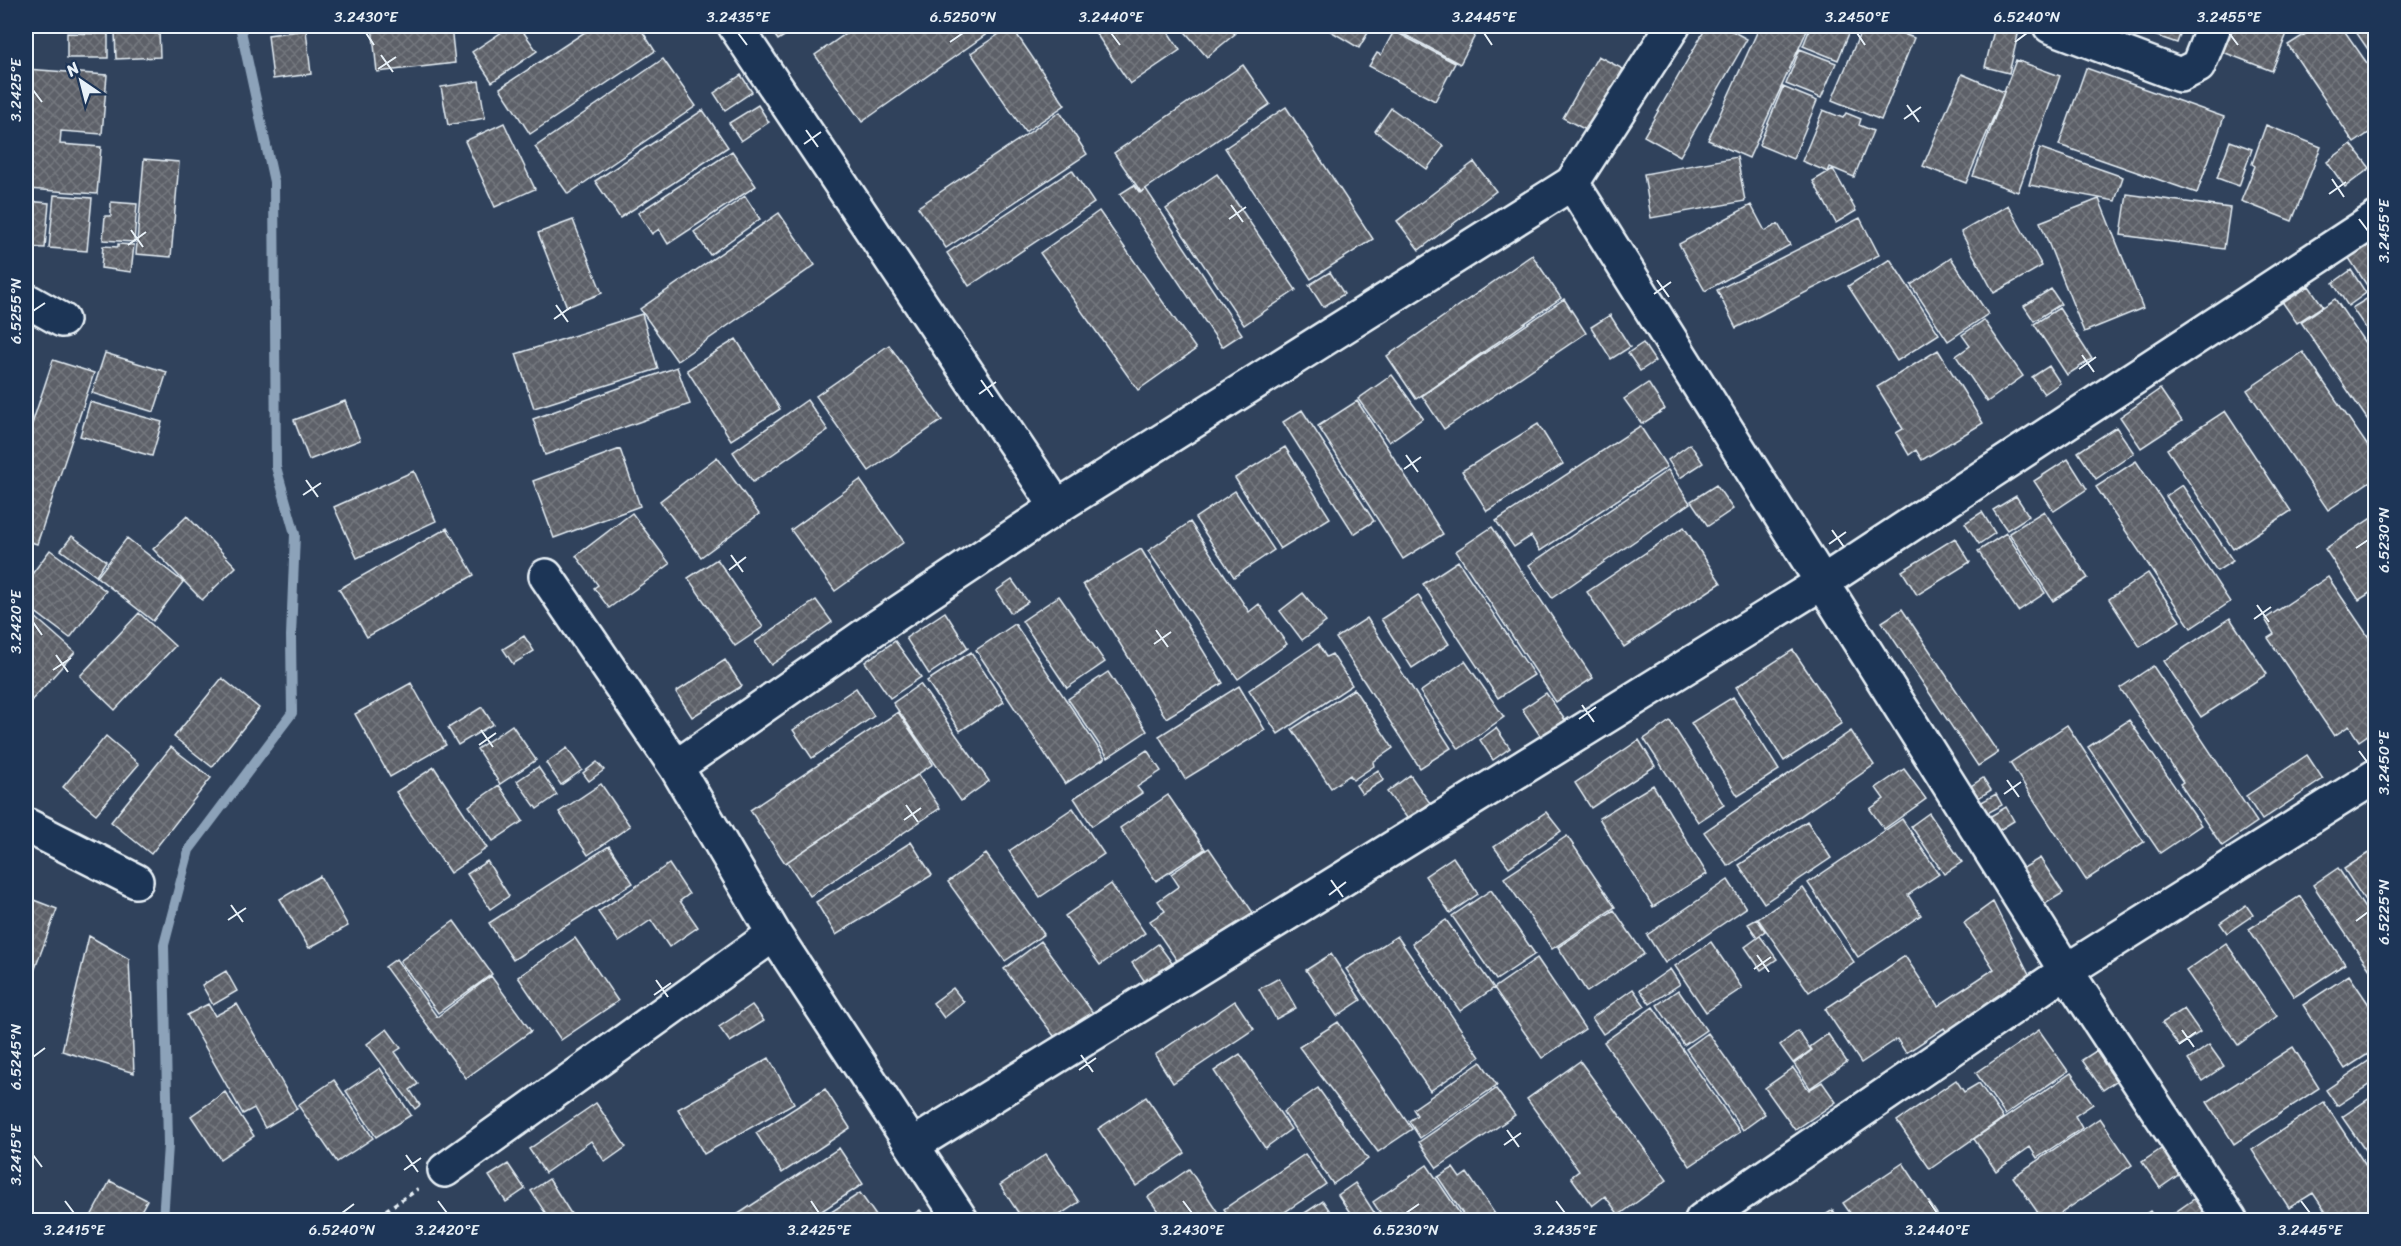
<svg xmlns="http://www.w3.org/2000/svg" width="2401" height="1246" font-family="Sriracha,sans-serif">
<style>
.lines{fill:none;stroke-linecap:round;stroke-linejoin:round}
.stream{stroke:#8ca2b9;stroke-width:10}
.building{fill:url(#building-cross-hatch);stroke:#e8f1f8;stroke-width:1.5}
.minor-casing{stroke:#e8f1f8;stroke-width:38}
.path{stroke:#e8f1f8;stroke-width:4;stroke-dasharray:4.5 4.5;stroke-linecap:butt}
.minor{stroke:#1d3557;stroke-width:33}
.ticks{fill:none;stroke:#e8f1f8;stroke-width:2}
.neatline{fill:none;stroke:#e8f1f8;stroke-width:2}
.ticks-label{font-size:15px;text-anchor:middle;fill:#e8f1f8}
</style>
<defs>
<pattern id="building-cross-hatch" width="8" height="8" patternUnits="userSpaceOnUse" patternTransform="scale(1.5)"><rect width="8" height="8" fill="#5d6168"/><path d="M0 0l8 8M0 8l8-8" fill="none" stroke="#74787e"/></pattern>
</defs>
<rect width="100%" height="100%" fill="#30425c"/>
<filter id="ink" filterUnits="userSpaceOnUse"><feTurbulence type="fractalNoise" baseFrequency=".0167" numOctaves="2"/><feDisplacementMap in="SourceGraphic" scale="12" xChannelSelector="R" yChannelSelector="G"/><feConvolveMatrix kernelMatrix="1 2 1 2 8 2 1 2 1" color-interpolation-filters="sRGB"/></filter>
<g filter="url(#ink)">
<g class="lines">
<path class="stream" d="M163 1220 168 1145 164 945 189 850 292 713 291 636 295 534 276 467 274 182 240 26"/>
</g>
<path class="building" d="M372 26H451L455 63 377 72Z
M511 26H519L537 51 492 82 472 52Z
M594 26H639L655 51 530 134 500 88Z
M768 26H800L778 40Z
M857 26H998L862 122 815 55Z
M1011 26 1065 105 1025 132 971 53Z
M1091 26H1164L1180 50 1130 84Z
M1180 26H1228L1235 34 1207 57Z
M1322 26H1372L1359 48Z
M1396 26H1480L1460 64 1394 29Z
M1707 26H1723L1747 39 1680 156 1644 136Z
M1760 26H1809L1749 158 1708 140Z
M1811 26H1852L1838 60 1803 46Z
M1863 26H1883L1914 38 1881 120 1832 100Z
M1995 26H2020L2009 73 1985 67Z
M2118 26H2150L2146 36Z
M2154 26H2183L2177 43 2151 34Z
M2234 26H2290L2272 71 2223 52Z
M2318 26H2341L2376 76V128L2354 143 2288 45Z
M2365 26H2376V61L2356 32Z
M159 30 160 57 116 59 115 32Z
M306 30 311 74 273 79 268 35Z
M1394 31 1455 63 1435 101 1369 66 1377 53 1381 55Z
M67 33 108 34V58H67Z
M1800 49 1836 63 1821 98 1786 84Z
M1598 56 1623 69 1588 131 1563 118Z
M663 59 696 106 568 194 535 147Z
M2016 60 2060 76 2018 192 1973 176Z
M1243 65 1270 104 1141 192 1114 153Z
M2086 68 2224 117 2197 193 2059 145Z
M26 69 107 75 102 134 61 131 60 144 101 147 97 194 28 189 27 201 49 203 45 248 26 247V143H29L30 133H26Z
M1962 74 2004 92 1966 183 1923 166Z
M741 75 752 92 725 110 714 93Z
M479 81 485 118 448 125 441 87Z
M1783 87 1817 101 1793 159 1759 145Z
M758 105 769 122 741 141 729 123Z
M1286 107 1373 239 1311 279 1225 148Z
M1391 108 1444 146 1427 169 1375 131Z
M703 110 728 147 620 218 595 181Z
M1823 110 1843 118 1846 113 1861 119 1859 125 1873 131 1854 177 1830 167 1828 172 1802 161Z
M1060 112 1087 154 946 248 918 207Z
M504 123 535 189 495 207 465 141Z
M2266 125 2321 147 2292 221 2241 201 2255 166 2252 164Z
M2230 141 2252 149 2239 186 2217 178Z
M2351 144 2370 168 2345 187 2327 162Z
M2040 148 2123 177 2115 201 2029 185Z
M732 151 756 186 668 244 659 229 652 234 638 213Z
M1737 157 1745 201 1651 218 1644 174Z
M144 159 179 162 171 257 136 254Z
M1474 162 1496 191 1419 250 1397 221Z
M1833 169 1856 211 1836 223 1813 181Z
M1072 170 1094 203 969 286 947 253Z
M1217 174 1296 290 1244 325 1166 209Z
M1134 185 1140 193 1146 189 1242 334 1222 347 1120 194Z
M2127 194 2230 208 2224 249 2121 235Z
M54 195 92 198 87 251 49 248Z
M745 196 760 219 710 255 694 232Z
M2099 199 2143 308 2084 332 2040 222Z
M111 202 137 204 134 242 103 240 105 216H111Z
M1751 205 1765 231 1778 224 1790 245 1705 291 1679 244Z
M2008 205 2042 266 1994 293 1961 232Z
M1099 211 1196 349 1138 390 1040 253Z
M779 213 815 265 677 361 640 309Z
M1860 218 1879 255 1736 328 1717 290Z
M573 220 602 293 567 307 538 233Z
M2373 238 2376 241V251L2372 253 2376 258V286L2370 290 2347 255Z
M118 244 134 245 131 272 101 268 103 246 118 247Z
M1532 255 1561 298 1416 399 1387 356Z
M1951 258 1988 314 1948 341 1911 285Z
M1890 259 1939 334 1897 361 1848 286Z
M2351 270 2366 293 2348 306 2333 283Z
M1330 272 1344 294 1323 307 1309 285Z
M2309 286 2323 306 2297 323 2283 303Z
M2051 289 2061 304 2034 321 2024 306Z
M2376 293V343L2352 308Z
M1564 299 1586 333 1444 429 1422 396Z
M2335 299 2376 359V432L2301 322Z
M2059 308 2092 359 2067 375 2034 324Z
M642 314 658 369 534 408 516 354Z
M1610 315 1630 347 1611 359 1591 327Z
M1984 320 2023 376 1987 402 1956 356 1970 346 1962 335Z
M736 339 780 409 731 440 687 370Z
M1643 343 1655 361 1640 371 1628 353Z
M889 345 942 420 869 471 816 396Z
M1938 350 1983 423 1922 460 1916 450 1909 455 1896 433 1903 429 1877 387Z
M2303 352 2376 458V477L2328 510 2247 390Z
M105 353 167 372 154 412 92 393Z
M53 360 94 373 37 544 31 542 26 558V442Z
M2049 366 2060 383 2044 394 2032 377Z
M677 367 690 404 545 455 533 419Z
M1392 375 1423 418 1389 442 1358 399Z
M1648 383 1665 409 1642 424 1624 399Z
M2160 389 2182 421 2141 448 2120 417Z
M807 400 828 430 753 482 733 452Z
M345 401 360 440 309 460 294 420Z
M1357 401 1443 534 1403 559 1318 426Z
M90 402 162 422 152 456 80 436Z
M1302 410 1374 521 1354 534 1283 422Z
M2225 411 2291 511 2233 549 2167 449Z
M1538 424 1563 464 1487 511 1462 471Z
M1640 426 1667 467 1540 551 1531 536 1514 547 1496 521Z
M2116 427 2134 453 2096 479 2078 452Z
M1690 444 1703 463 1680 478 1668 460Z
M1285 447 1330 518 1280 549 1235 478Z
M620 449 640 506 554 538 533 481Z
M717 457 759 514 701 557 660 501Z
M2068 459 2087 489 2054 511 2034 481Z
M2136 461 2230 602 2191 628 2096 487Z
M1668 470 1690 503 1552 598 1529 565Z
M414 471 436 521 357 558 334 507Z
M860 480 904 542 835 591 791 530Z
M1716 485 1733 509 1708 526 1691 501Z
M2182 485 2233 561 2217 571 2166 496Z
M1235 491 1274 550 1234 577 1195 518Z
M2016 496 2029 516 2007 530 1993 510Z
M2044 511 2088 578 2053 601 2009 533Z
M1982 512 1995 533 1979 544 1965 523Z
M632 513 670 564 609 608 594 588 598 585 576 556Z
M2376 515V589L2359 600 2325 549Z
M187 516 236 567 202 600 153 549Z
M1190 522 1249 612 1259 604 1287 644 1238 679 1148 551Z
M1492 527 1593 678 1556 702 1456 551Z
M1684 527 1721 583 1624 647 1587 592Z
M447 528 474 575 367 637 339 589Z
M2006 533 2045 593 2018 611 1978 551Z
M72 536 106 561 96 576 61 550Z
M127 538 183 582 153 621 97 577Z
M1955 538 1970 562 1917 595 1902 571Z
M1141 549 1223 683 1166 718 1083 584Z
M50 550 106 591 70 638 26 605V582Z
M717 559 763 627 735 646 688 578Z
M1458 561 1534 675 1498 698 1423 584Z
M2148 573 2180 621 2140 647 2109 599Z
M2328 577 2376 648V729L2359 741 2349 726 2334 736 2268 638 2274 634 2265 619Z
M1012 580 1028 602 1011 613 996 591Z
M1303 593 1326 622 1302 640 1280 611Z
M1418 595 1449 644 1412 668 1381 619Z
M1059 596 1105 662 1067 688 1022 621Z
M816 600 832 622 771 665 755 642Z
M26 609 75 652 31 701 26 696Z
M1902 609 1998 753 1978 766 1882 622Z
M945 612 968 648 929 674 906 638Z
M139 613 175 646 115 710 80 676Z
M1367 618 1451 748 1420 768 1336 638Z
M2230 618 2267 674 2201 717 2164 661Z
M1015 624 1105 758 1065 784 976 650Z
M524 636 534 651 513 664 503 649Z
M895 641 921 677 890 698 865 662Z
M1318 644 1326 657 1332 654 1352 685 1278 734 1249 690Z
M1793 650 1842 723 1784 761 1736 687Z
M971 652 1004 702 960 731 927 681Z
M725 660 742 686 692 717 676 692Z
M1465 661 1504 717 1459 749 1420 692Z
M2153 666 2257 822 2222 846 2180 784 2183 782 2120 688Z
M1108 672 1147 731 1108 757 1068 699Z
M222 678 259 708 212 767 174 737Z
M411 683 446 745 390 777 355 714Z
M920 684 989 781 961 801 893 703Z
M1239 686 1265 730 1185 779 1159 736Z
M856 688 874 716 812 758 793 730Z
M1354 689 1393 748 1373 762 1374 766 1353 780 1350 775 1331 788 1292 729Z
M1546 693 1565 720 1541 737 1522 709Z
M1733 697 1779 770 1738 796 1691 723Z
M482 707 493 724 458 745 448 728Z
M898 712 933 764 785 863 750 810Z
M2129 720 2201 825 2160 853 2088 747Z
M1670 721 1724 805 1698 822 1644 739Z
M512 725 536 760 500 784 477 749Z
M2067 725 2144 842 2086 880 2010 763Z
M1496 728 1510 748 1493 760 1480 740Z
M1851 731 1874 765 1728 866 1704 832Z
M106 736 139 764 96 814 63 787Z
M1639 740 1655 766 1591 808 1575 783Z
M171 747 211 778 151 854 111 822Z
M567 748 582 770 561 785 546 763Z
M1147 750 1161 771 1137 787 1142 793 1092 826 1074 798Z
M2307 755 2323 779 2262 820 2246 796Z
M597 762 604 770 589 781 583 773Z
M434 767 487 848 450 873 396 792Z
M538 767 557 795 537 809 517 781Z
M1904 769 1926 799 1884 829 1870 809 1884 799 1876 788Z
M1378 770 1384 780 1362 794 1356 785Z
M918 775 940 808 810 896 787 862Z
M1410 775 1430 803 1408 819 1387 792Z
M1983 778 1991 790 1972 802 1965 790Z
M601 784 630 826 588 855 559 812Z
M499 785 523 821 493 841 469 806Z
M1653 785 1707 874 1653 907 1599 818Z
M1996 794 2002 805 1984 815 1978 804Z
M1168 795 1205 849 1156 881 1120 828Z
M2006 807 2014 821 1993 834 1984 820Z
M1073 808 1104 854 1040 897 1009 851Z
M1546 812 1561 831 1509 867 1494 847Z
M1929 813 1962 862 1944 874 1911 826Z
M1902 819 1939 874 1908 895 1921 915 1858 957 1808 883Z
M1807 821 1831 858 1764 903 1739 865Z
M1567 836 1615 907 1552 949 1504 878Z
M911 842 932 875 836 935 816 902Z
M609 846 633 883 513 960 489 923Z
M1209 848 1254 914 1180 965 1150 921 1165 911 1158 901 1179 886 1171 874Z
M2376 848V917L2344 869Z
M986 854 1044 934 1005 961 948 882Z
M1453 857 1478 894 1450 913 1425 876Z
M2040 858 2063 893 2040 907 2017 872Z
M487 861 509 896 490 909 467 874Z
M669 864 689 894 680 901 698 927 669 947 651 920 619 942 598 912Z
M2338 868 2376 925V979L2313 885Z
M320 876 348 926 309 948 280 899Z
M1728 880 1746 908 1665 963 1647 935Z
M1111 884 1145 933 1100 965 1065 916Z
M1803 888 1854 962 1809 992 1758 919Z
M1491 890 1535 954 1496 980 1452 916Z
M2300 896 2345 964 2294 997 2249 929Z
M26 897 57 909 26 993Z
M1993 902 2029 974 1948 1034 1944 1028 1906 1053 1897 1039 1861 1063 1825 1009 1905 956 1938 1006 1994 969 1964 923Z
M2246 905 2253 915 2227 933 2220 923Z
M1614 910 1644 954 1587 992 1558 947Z
M1757 919 1765 931 1757 937 1748 924Z
M1446 920 1494 988 1460 1011 1412 943Z
M454 921 492 974 438 1013 400 961Z
M89 936 129 959 134 1073 62 1051Z
M1397 936 1480 1057 1430 1091 1346 969Z
M1760 936 1777 959 1761 970 1745 947Z
M575 938 618 1001 561 1040 518 977Z
M1041 941 1096 1017 1060 1044 1004 969Z
M1711 942 1742 988 1706 1012 1675 966Z
M2226 943 2277 1016 2238 1045 2186 971Z
M1158 944 1172 963 1146 983 1132 963Z
M1331 954 1361 1000 1337 1016 1306 970Z
M1537 958 1585 1029 1542 1058 1494 988Z
M396 959 437 1017 491 976 531 1031 466 1078 385 967Z
M1670 969 1680 984 1650 1004 1640 990Z
M226 971 237 991 213 1005 202 985Z
M2349 975 2376 1015V1049L2345 1069 2303 1005Z
M1279 978 1296 1008 1276 1019 1259 989Z
M953 988 964 1002 944 1018 933 1003Z
M1633 989 1645 1006 1603 1034 1592 1018Z
M1678 990 1706 1030 1684 1045 1657 1005Z
M1235 1001 1254 1029 1173 1083 1155 1055Z
M208 1004 215 1016 237 1004 297 1109 265 1128 254 1108 243 1114 187 1015Z
M752 1005 764 1021 730 1042 719 1027Z
M1653 1007 1740 1132 1690 1166 1604 1042Z
M2184 1009 2200 1032 2179 1046 2162 1023Z
M1338 1022 1412 1129 1378 1152 1299 1047Z
M387 1029 401 1048 395 1052 418 1084 410 1090 420 1105 415 1109 367 1044Z
M2039 1030 2068 1071 2005 1115 1976 1073Z
M1798 1031 1811 1050 1793 1063 1780 1045Z
M1708 1033 1765 1114 1743 1130 1686 1049Z
M1828 1034 1847 1062 1810 1088 1794 1064 1812 1050 1810 1047Z
M2209 1045 2224 1066 2202 1081 2188 1060Z
M2293 1047 2319 1088 2234 1144 2207 1102Z
M2096 1051 2116 1081 2103 1090 2082 1060Z
M1240 1054 1291 1129 1265 1148 1214 1071Z
M2376 1056V1080L2337 1106 2326 1090Z
M769 1058 794 1103 704 1154 678 1109Z
M1580 1061 1667 1180 1619 1215 1605 1196 1592 1206 1571 1177 1579 1171 1527 1099Z
M1481 1062 1497 1085 1420 1138 1409 1121 1417 1115 1413 1109Z
M380 1068 411 1115 376 1137 346 1091Z
M1793 1068 1809 1090 1822 1082 1836 1102 1795 1130 1765 1088Z
M2071 1073 2093 1104 2075 1116 2082 1128 2037 1158 2030 1147 1996 1171 1974 1139Z
M334 1080 373 1138 337 1162 298 1105Z
M1956 1080 1964 1092 1979 1083 2003 1118 1930 1169 1897 1121Z
M1318 1088 1368 1159 1333 1184 1283 1112Z
M825 1089 850 1128 782 1173 756 1133Z
M1496 1089 1515 1115 1437 1168 1419 1142Z
M225 1092 254 1136 220 1159 191 1116Z
M2376 1094V1166L2342 1117Z
M1146 1097 1185 1153 1136 1186 1098 1129Z
M2324 1102 2376 1181V1220H2331L2313 1193 2289 1208 2252 1150Z
M596 1103 626 1147 605 1162 591 1141 545 1173 529 1149Z
M2100 1118 2132 1165 2051 1220H2043L2013 1177Z
M2164 1147 2181 1173 2160 1188 2142 1162Z
M839 1148 863 1184 808 1220H729Z
M1046 1154 1079 1202 1052 1220H1023L1000 1185Z
M1305 1154 1326 1184 1273 1220H1231L1224 1209Z
M1903 1163 1941 1220H1855L1843 1203Z
M508 1164 525 1189 506 1202 489 1176Z
M1427 1165 1464 1220H1385L1373 1202Z
M1453 1168 1460 1178 1467 1173 1499 1220H1467L1438 1177Z
M1189 1169 1223 1220H1164L1148 1197Z
M549 1179 575 1220H550L531 1191Z
M110 1181 147 1200 136 1220H89Z
M1355 1183 1379 1220H1355L1338 1195Z
M860 1193 879 1220H819Z
M2197 1197 2213 1220H2179L2174 1213Z
M1323 1201 1336 1220H1294Z
M920 1210 928 1220H904Z
M1833 1210 1839 1220H1817Z
M2150 1211 2156 1220H2136Z"/>
<g class="lines">
<g class="minor-casing">
<path id="minor" d="M735 26 1057 507
M2050 26 2180 75 2198 66 2214 26
M1572 183 2066 971 2230 1220
M26 300 62 320
M546 576 676 767 774 934 961 1220
M676 767 874 629 1057 507 1572 183 1673 26
M26 825 136 881
M913 1145 1823 582 2376 219
M445 1170 774 934
M1702 1220 2066 971 2376 776"/>
</g>
<path class="path" d="M371 1220 418 1189"/>
<use href="#minor" class="minor"/>
</g>
</g>
<path class="ticks" d="M366 33 374 45M738 33 747 45M1111 33 1120 45M1484 33 1492 45M1857 33 1865 45M2229 33 2238 45M950 42 963 33M2015 42 2027 33M381 55 393 72M378 69 396 57M33 90 42 102M1907 105 1919 122M1904 119 1921 107M806 130 818 147M804 144 821 132M2332 179 2344 197M2329 194 2346 182M1231 205 1243 222M1229 219 1246 207M2359 219 2368 231M131 230 143 247M128 245 146 232M1657 280 1669 297M1654 294 1671 282M556 305 568 322M33 311 45 303M554 319 571 307M2082 355 2094 372M2079 369 2096 357M981 380 993 397M979 394 996 382M1406 455 1418 472M1404 469 1421 457M306 480 318 497M303 495 321 483M1832 530 1844 547M1829 544 1846 532M2356 548 2368 540M731 555 743 572M729 570 746 557M2257 605 2269 622M2254 619 2271 607M33 622 42 635M1156 630 1168 647M1154 644 1171 632M56 655 68 672M53 670 71 658M1582 705 1594 722M1579 719 1596 707M481 730 493 747M479 745 496 733M2359 751 2368 763M2007 780 2019 797M2004 794 2021 782M906 805 918 822M904 820 921 808M1331 880 1343 897M1329 895 1346 882M231 905 243 922M228 920 246 908M2356 921 2368 912M1757 955 1769 972M1754 969 1771 957M656 980 668 997M654 995 671 983M2182 1030 2194 1047M2179 1044 2196 1032M1081 1055 1093 1072M33 1057 45 1048M1079 1070 1096 1058M1507 1130 1519 1147M1504 1145 1521 1133M33 1155 42 1167M406 1155 418 1172M404 1170 421 1158M65 1201 74 1213M438 1201 447 1213M811 1201 819 1213M1183 1201 1192 1213M1556 1201 1565 1213M1929 1201 1937 1213M2301 1201 2310 1213M342 1213 354 1204M1406 1213 1419 1204"/>
<rect width="2401" height="1246" fill="none" stroke="#1d3557" stroke-width="66"/>
<g transform="translate(81 81) rotate(325)" stroke="#1d3557" stroke-width="4.5" paint-order="stroke">
<path d="M0-4.5L10 22L0 15L-10 22Z" fill="#e8f1f8"/>
<text y="-9" font-size="16" font-weight="bold" text-anchor="middle" fill="#e8f1f8">N</text>
</g>
<rect x="33" y="33" width="2335" height="1180" class="neatline"/>
<g class="ticks-label">
<text x="366" y="22">3.2430°E</text>
<text x="738" y="22">3.2435°E</text>
<text x="963" y="22">6.5250°N</text>
<text x="1111" y="22">3.2440°E</text>
<text x="1484" y="22">3.2445°E</text>
<text x="1857" y="22">3.2450°E</text>
<text x="2027" y="22">6.5240°N</text>
<text x="2229" y="22">3.2455°E</text>
<text transform="translate(16 90) rotate(-90)" y="5">3.2425°E</text>
<text transform="translate(2384 231) rotate(-90)" y="5">3.2455°E</text>
<text transform="translate(16 311) rotate(-90)" y="5">6.5255°N</text>
<text transform="translate(2384 540) rotate(-90)" y="5">6.5230°N</text>
<text transform="translate(16 622) rotate(-90)" y="5">3.2420°E</text>
<text transform="translate(2384 763) rotate(-90)" y="5">3.2450°E</text>
<text transform="translate(2384 912) rotate(-90)" y="5">6.5225°N</text>
<text transform="translate(16 1057) rotate(-90)" y="5">6.5245°N</text>
<text transform="translate(16 1155) rotate(-90)" y="5">3.2415°E</text>
<text x="74" y="1235">3.2415°E</text>
<text x="342" y="1235">6.5240°N</text>
<text x="447" y="1235">3.2420°E</text>
<text x="819" y="1235">3.2425°E</text>
<text x="1192" y="1235">3.2430°E</text>
<text x="1406" y="1235">6.5230°N</text>
<text x="1565" y="1235">3.2435°E</text>
<text x="1937" y="1235">3.2440°E</text>
<text x="2310" y="1235">3.2445°E</text>
</g>
</svg>
